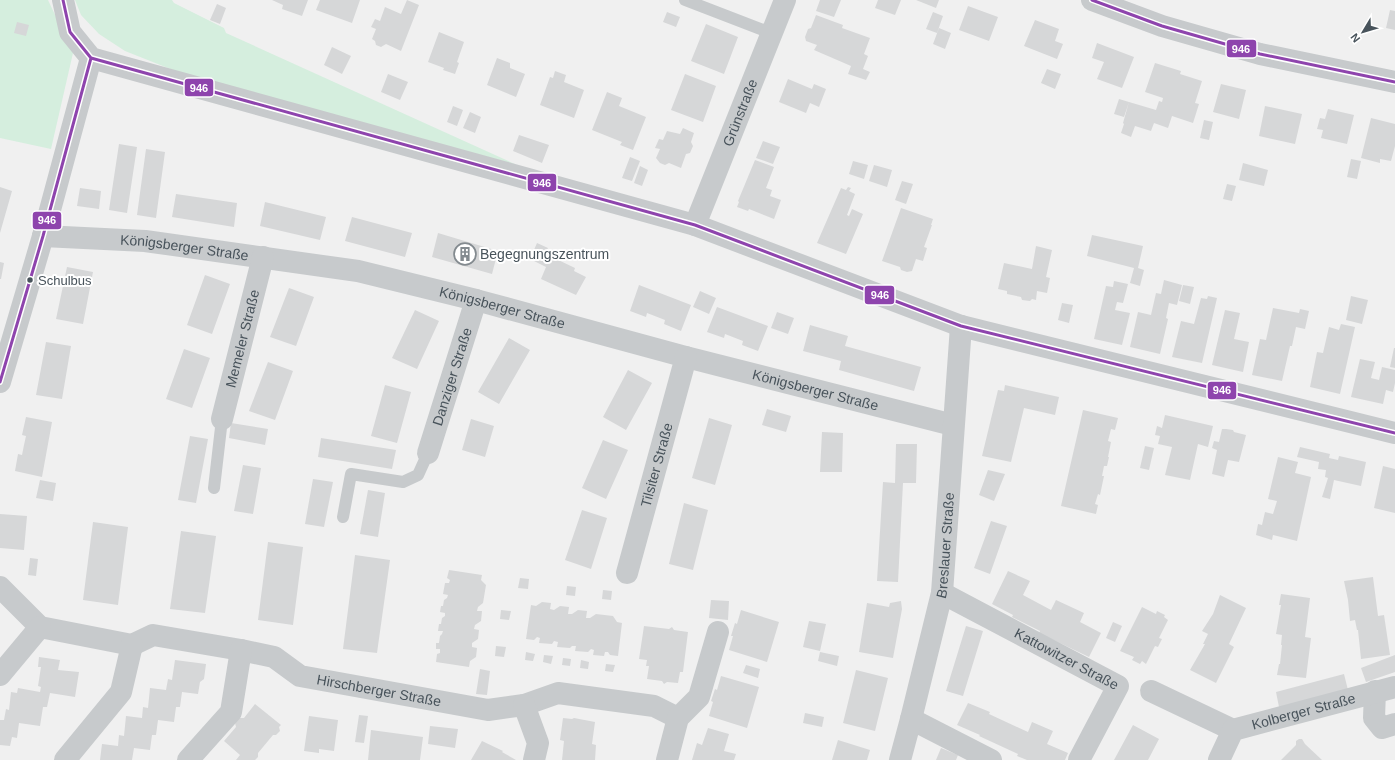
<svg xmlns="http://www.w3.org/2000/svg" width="1395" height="760" font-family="Arial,sans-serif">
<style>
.green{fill:#d5eede}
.building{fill:#d6d7d8}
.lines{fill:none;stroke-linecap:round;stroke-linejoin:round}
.lane{stroke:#c7cacc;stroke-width:12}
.street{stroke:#c7cacc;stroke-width:22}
.bus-1-casing{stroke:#fff;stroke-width:6}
.bus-1{stroke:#8e44ad;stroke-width:3}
.bus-dot{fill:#48535b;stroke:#fff;stroke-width:1.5}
.labels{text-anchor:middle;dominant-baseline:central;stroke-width:4;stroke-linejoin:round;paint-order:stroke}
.bus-label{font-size:13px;fill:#48535b;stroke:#fff;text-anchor:start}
.street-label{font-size:14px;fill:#48535b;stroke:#fff}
.poi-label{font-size:14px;fill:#48535b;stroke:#fff;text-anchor:start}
.line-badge{stroke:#fff;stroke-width:1.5}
.badge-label{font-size:11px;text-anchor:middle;font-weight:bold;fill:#fff}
</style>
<rect width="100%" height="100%" fill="#f0f0f0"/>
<path class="green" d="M0 0H48L73 53 51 149 0 138Z
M75 0H172L174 3 224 28 226 33 517 165 183 74 125 51 99 34 81 15Z"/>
<path class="building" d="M272 0H308L302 16 282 9 283 5Z
M320 0H360L352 23 316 10Z
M407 0 419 5 401 51 386 44 381 47 376 45 375 41 372 39 376 29 371 27 375 19 380 21 385 7 401 14Z
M820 0H841L834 17 816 11Z
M878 0H901L895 15 875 8Z
M916 0H939L936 8Z
M217 4 226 8 220 24 210 20Z
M968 6 998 17 989 41 959 30Z
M1390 10 1395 11V30L1386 28Z
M667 12 680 17 676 27 663 22Z
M933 12 943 16 937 33 926 29Z
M816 15 843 25 842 28 870 38 864 54 868 56 863 69 870 72 866 80 848 74 851 66 814 50 817 45 806 41 805 37 808 29 811 28Z
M1035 20 1059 29 1055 41 1063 44 1057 59 1024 46Z
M17 22 29 25 26 36 14 33Z
M706 24 738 37 724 74 691 61Z
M939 28 951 33 945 49 933 44Z
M439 32 464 42 457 62 459 63 455 74 443 70 444 68 428 62Z
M1097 43 1134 57 1122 88 1097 79 1104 62 1092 58Z
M332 47 351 56 342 74 324 65Z
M497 58 510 63V68L525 74 516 97 487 85Z
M1155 63 1181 71 1180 74 1202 81 1195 103 1199 104 1193 123 1172 116 1168 128 1154 123 1151 131 1135 126 1131 137 1121 133 1124 124 1123 123 1129 102 1156 110 1159 101 1162 102 1163 98 1145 92Z
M1047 69 1061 74 1055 89 1041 83Z
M555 71 566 75 564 82 584 90 574 118 540 105 550 77 553 78Z
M388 74 408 82 400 100 381 92Z
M685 74 716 86 703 122 671 110Z
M788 79 812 89 814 84 826 89 819 107 810 103 806 113 779 102Z
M1221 84 1246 90 1239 119 1213 112Z
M607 92 622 98 619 106 646 117 633 150 620 145 622 142 592 130Z
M1119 99 1129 102 1124 117 1114 114Z
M453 106 463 110 457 126 447 122Z
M1265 106 1302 114 1295 144 1259 136Z
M1328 109 1354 115 1347 144 1321 138 1323 130 1317 129 1320 118 1325 119Z
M470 112 481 117 475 133 463 128Z
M1371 118 1395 124V146L1391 161 1380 159V163L1361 158Z
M1204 120 1213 122 1209 140 1200 138Z
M683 128 694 133 691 142 693 146 690 153 686 154 681 168 669 163 665 165 660 163 656 158 660 149 655 148 659 139 663 140 667 131 680 134Z
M519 135 549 145 542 163 513 151Z
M763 141 780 147 773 164 756 158Z
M119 144 137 147 127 213 109 210Z
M146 149 165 152 156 218 137 215Z
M630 157 640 161 632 181 622 178Z
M1351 159 1361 161 1357 179 1347 177Z
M755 160 774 167 766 188 772 190 770 196 781 200 774 219 749 209 748 211 737 207 739 202 738 201Z
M853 161 868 165 864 179 849 174Z
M1243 163 1268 170 1264 186 1239 180Z
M874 165 892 170 887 187 869 181Z
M640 166 648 170 642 186 634 183Z
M902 181 913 184 906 204 895 200Z
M1227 184 1236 186 1232 201 1223 199Z
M0 187 12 191 0 233Z
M848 187 851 188 849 191 855 194 847 215 849 216 852 209 863 214 846 254 817 243 841 188 846 190Z
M80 188 101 191 99 209 77 206Z
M176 194 237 203 234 227 172 217Z
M265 202 326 217 320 240 260 226Z
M901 208 933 219 931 225H932L924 247 927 248 923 261 916 259 912 271 907 272 901 270 900 267 882 261Z
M352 217 412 233 405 257 345 241Z
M438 233 498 251 492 274 432 257Z
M1092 235 1143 246 1138 268 1144 270 1140 286 1130 283 1134 268 1087 256Z
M537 243 548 248 543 258 549 261 552 257 575 268 574 271 586 277 576 295 541 279 546 267 530 259Z
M1036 246 1052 250 1046 277 1050 278 1047 293 1037 291 1036 300 1032 299 1030 301 1022 300 1021 297 1007 294V291L998 289 1004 263 1032 269Z
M0 262 4 263 1 279H0Z
M67 267 93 272 83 324 56 319Z
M205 275 230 284 212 334 187 325Z
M1164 280 1182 285 1177 305 1169 303 1166 318 1168 319 1160 354 1130 347 1138 312 1151 315 1156 293 1161 294Z
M1114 281 1128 284 1123 303 1117 302 1115 310 1130 313 1122 345 1094 339 1106 286 1113 287Z
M639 285 691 305 681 331 664 324 665 320 647 313 646 317 630 311Z
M1183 285 1194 287 1190 304 1179 301Z
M289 288 314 297 296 346 270 337Z
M700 291 716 298 709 314 693 307Z
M1208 296 1217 298 1202 363 1172 357 1181 321 1194 324 1201 298 1207 299Z
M1351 296 1368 300 1362 324 1346 320Z
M1062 303 1073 305 1069 323 1058 320Z
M717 307 768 326 758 351 742 345 743 341 725 334 724 338 707 332Z
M1273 308 1299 313 1300 309 1309 311 1305 329 1296 327 1292 346H1290L1282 381 1252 375 1260 339 1266 340Z
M415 310 439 321 417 369 392 358Z
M1225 310 1240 313 1234 339 1249 342 1243 372 1212 365Z
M777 312 794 318 788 334 771 328Z
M1341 324 1355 327 1340 394 1310 387 1317 352 1323 353 1329 327 1339 330Z
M810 325 848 336 845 346 921 367 914 391 839 370 841 361 803 351Z
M509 338 530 350 499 404 478 392Z
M46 342 71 346 62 399 36 395Z
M1394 348H1395V368L1390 367Z
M184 349 210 358 192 408 166 399Z
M1360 359 1375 362 1371 378 1379 380 1382 367 1395 370V383L1393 392 1386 390 1383 404 1351 397Z
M268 362 293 371 275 420 249 411Z
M628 370 652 383 626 430 603 417Z
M385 385 411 392 397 443 371 436Z
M1005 385 1059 397 1055 415 1024 408 1011 462 982 456 998 390 1004 391Z
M767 409 791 416 786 432 762 425Z
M1083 410 1118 418 1115 430 1111 429 1108 441 1111 442 1108 457H1109L1107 466H1104L1102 476H1104L1100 495 1098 494 1095 504 1098 505 1096 514 1061 506Z
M1165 415 1213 426 1208 447 1198 444 1190 480 1165 475 1172 447 1158 444 1160 436 1155 435 1157 426 1162 428Z
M26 417 52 422 42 477 15 471 18 454 22 455 24 445 26 436 22 435Z
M709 418 732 425 715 485 692 478Z
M471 419 494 426 485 457 462 450Z
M231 423 268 429 265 445 229 438Z
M1222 429H1226L1233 430 1234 432 1246 435 1239 462 1228 460 1224 477 1212 474 1217 450 1212 448 1214 441 1219 442Z
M822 432 843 433 842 472H820Z
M190 436 208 439 196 503 178 500Z
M321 438 396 450 392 469 318 457Z
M603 440 628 450 606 499 582 488Z
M896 444H917L916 483H903L898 582 877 581 883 482 895 483Z
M1145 446 1154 448 1149 470 1140 468Z
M1300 447 1330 454 1329 458 1338 460 1339 456 1366 462 1361 486 1334 480 1330 499 1322 497 1328 478 1325 477 1326 470 1318 469 1319 462 1297 457Z
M1278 457 1298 462 1295 473 1311 477 1297 541 1273 535 1272 540 1256 535 1258 524 1262 525 1265 512 1273 514 1277 501 1268 499Z
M243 465 261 468 253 514 234 511Z
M1383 466 1395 469V513L1374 508Z
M988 470 1005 474 994 501 979 495Z
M313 479 333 482 324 527 305 524Z
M40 480 56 483 53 501 36 498Z
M368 490 385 493 378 537 360 534Z
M684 503 708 510 693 570 669 564Z
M582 510 607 518 591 569 565 560Z
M0 514 27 516 24 550 0 548Z
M991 521 1007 526 990 574 974 568Z
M93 522 128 527 118 605 83 600Z
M181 531 216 536 205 613 170 609Z
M268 542 303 547 293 625 258 620Z
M355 555 390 560 377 653 343 649Z
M30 558 38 559 36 576 28 575Z
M449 570 482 575 481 580 486 585 483 603 478 607 477 611H482L481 621 475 625 474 629 479 630 478 639 472 643V647L477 648 476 657 470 661 469 667 436 662 437 654 440 653V649H436V643H439L440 636 442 634 443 631H438L439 624H441L442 618 445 616V613L440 612 441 606H443L444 600 447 598 448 595 443 594 445 583H449L450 580 447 578Z
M1008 571 1030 581 1023 595 1051 610 1056 600 1084 613 1080 622 1101 633 1089 657 1039 633 1040 631 1012 617 1013 615 992 604Z
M1373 577 1378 616 1384 615 1390 655 1361 659 1358 630H1357L1355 620 1350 621 1348 600 1344 581Z
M520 578 529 579 528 589 518 588Z
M567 586 576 587 575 596 566 595Z
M603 590 612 591 611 600 602 599Z
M1281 594 1310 598 1305 637 1311 638 1306 678 1277 675 1279 664H1280L1282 645H1281L1282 635 1276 634 1281 605H1279Z
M1220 595 1246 608 1229 644 1234 647 1216 683 1190 670 1205 644H1203L1208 634 1202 631 1213 614Z
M711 600 729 601 728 620 709 618Z
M901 601 902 609 893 658 859 652 867 603 889 607 890 603Z
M542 602 551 603 550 609 554 610 560 606 569 607 568 614H572L578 610 587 611 586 618H590L596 614 613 616 617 622 622 623 618 656 610 655 608 652H605L604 656 593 655 594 650 591 649 588 652 575 651 576 646H572L570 648 557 647 558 642 554 641 552 644 539 643 540 638 537 637 534 640 526 639 531 605 536 606Z
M1142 607 1156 614 1157 611 1165 615 1164 617 1168 620 1159 638 1162 639 1158 647 1155 646 1146 664 1142 661 1140 664 1132 660 1134 657 1120 651Z
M501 610 511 611 509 620 500 619Z
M741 610 779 622 767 662 729 650 733 636H731L735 623 737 624Z
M809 621 826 624 820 651 803 647Z
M1113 622 1122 626 1115 642 1106 638Z
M644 626 669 629 672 627 674 630 688 632 683 672H680L678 683 667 682 664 684 662 681 647 679 649 666H646L647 660 639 659Z
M966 626 983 631 963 696 946 691Z
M496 646 506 647 504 657 495 656Z
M526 652 535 654 533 661 525 660Z
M820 652 839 656 837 666 818 661Z
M544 655 553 656 551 664 543 662Z
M1395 655V672L1366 682 1361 668Z
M39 657 60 660 58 670 79 672 75 697 50 693 47 707H43L40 726 19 723 17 738 12 737 10 746 0 745V720H4L6 709 9 710 11 692 17 693 18 688 40 692 41 687 38 686 41 667H38Z
M563 658 571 659 570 666 562 665Z
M175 660 206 664 204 679 200 682 198 694 182 692 180 707H176L174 722 158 720 156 735H152L150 750 134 748 132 760H100L102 744 118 746 119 735 124 736 126 716 142 718 143 707 148 708 150 688 166 690 168 679 172 680Z
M581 660 589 662 588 669 580 668Z
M606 664 615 665 613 672 605 671Z
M746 665 760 669 758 678 743 673Z
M480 669 490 671 487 695 476 694Z
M856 670 888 678 875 731 843 723Z
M1344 674 1348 690 1279 707 1276 692Z
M721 676 759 687 747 728 709 716 713 702 711 701 715 689 717 690Z
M968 703 990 712 989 714 1028 732 1032 722 1053 731 1047 744 1068 753 1065 760H1027L1017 756 1018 754 979 736 980 735 957 725Z
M255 704 281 725 279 727 280 731 276 735H273L258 753V757L255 760H236L240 755 224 741 236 727 235 723 239 718H244Z
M805 713 824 717 822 727 803 723Z
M359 715 368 716 364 743 355 742Z
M309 716 338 720 334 751 319 749V753L304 751Z
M563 718 572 719 574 718 595 722 592 744 596 745 595 760H562L564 741 560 740Z
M1133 725 1159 739 1148 760H1114Z
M430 726 458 729 455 748 428 744Z
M708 728 729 734 724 751 736 754 734 760H692L697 743 702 745Z
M371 730 423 737 420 760H368Z
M1299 739H1302L1305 744 1322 760H1281L1296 745V741Z
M838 740 870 750 867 760H832Z
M482 741 503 751 502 752 516 760H471Z
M941 748 958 755 956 760H936Z"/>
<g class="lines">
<path class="lane" d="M685 0 771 33
M214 488 222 419
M343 517 351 474 403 482 418 475 428 453"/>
<g class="street">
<path d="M63 0 70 32 91 58 695 225 961 326 1395 433"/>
<path d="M1092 0 1162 26 1260 54 1395 82"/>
<path id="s1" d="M695 225 785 0"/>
<path id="s2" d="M43 236 145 241 358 271 476 300 686 357 953 425"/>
<path d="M0 382 43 236 91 58"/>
<path id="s3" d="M222 419 263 257"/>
<path id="s4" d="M428 453 476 300"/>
<path id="s5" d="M627 573 686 357"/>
<path id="s6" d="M0 587 40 627 132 645 153 635 241 650 274 657 300 676 488 710 524 705 558 693 654 706 678 718"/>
<path id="s7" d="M942 593 1118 686 1079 760"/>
<path d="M0 675 40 627"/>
<path d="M1151 691 1233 730"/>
<path d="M1375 691 1374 718 1382 728 1395 724"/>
<path d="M524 705 538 743 534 760"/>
<path d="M911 719 991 760"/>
<path d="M65 760 121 692 132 645"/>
<path d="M188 760 231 712 241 650"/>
<path d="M667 760 678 718 699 697 718 632"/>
<path id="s8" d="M900 760 911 719 942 593 961 326"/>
<path id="s9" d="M1219 760 1233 730 1395 687"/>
</g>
<g class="bus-1-casing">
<path id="bus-1" d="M63 0 70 32 91 58 695 225 961 326 1395 433
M1092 0 1162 26 1260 54 1395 82
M0 382 43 236 91 58"/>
</g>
<use href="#bus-1" class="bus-1"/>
</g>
<defs>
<g id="building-ring" transform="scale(1.15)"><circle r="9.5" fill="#fff" stroke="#838a8f" stroke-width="1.5"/><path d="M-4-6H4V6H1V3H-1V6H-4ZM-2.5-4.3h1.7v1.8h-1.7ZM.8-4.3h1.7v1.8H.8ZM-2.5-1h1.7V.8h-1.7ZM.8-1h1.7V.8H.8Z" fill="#838a8f"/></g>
</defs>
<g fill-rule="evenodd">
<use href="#building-ring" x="465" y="254"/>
</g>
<circle class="bus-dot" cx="30" cy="280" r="3.5"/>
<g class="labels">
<g class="bus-label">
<text x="38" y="280">Schulbus</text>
</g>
<g class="street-label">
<text stroke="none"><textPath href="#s1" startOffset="121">Grünstraße</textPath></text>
<text stroke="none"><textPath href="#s2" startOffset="142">Königsberger Straße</textPath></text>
<text stroke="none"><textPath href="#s2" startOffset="466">Königsberger Straße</textPath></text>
<text stroke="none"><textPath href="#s3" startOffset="83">Memeler Straße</textPath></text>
<text stroke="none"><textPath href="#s4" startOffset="80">Danziger Straße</textPath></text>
<text stroke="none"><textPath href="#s2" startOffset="790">Königsberger Straße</textPath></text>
<text stroke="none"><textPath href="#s5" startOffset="112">Tilsiter Straße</textPath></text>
<text stroke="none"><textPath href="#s8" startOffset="220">Breslauer Straße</textPath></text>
<text stroke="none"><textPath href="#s7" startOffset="141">Kattowitzer Straße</textPath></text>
<text stroke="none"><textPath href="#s6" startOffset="409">Hirschberger Straße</textPath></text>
<text stroke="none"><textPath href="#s9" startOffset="106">Kolberger Straße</textPath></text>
</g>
<g class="poi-label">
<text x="480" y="254">Begegnungszentrum</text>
</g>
</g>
<g class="line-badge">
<rect x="1226" y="39" width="31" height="19" rx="4" fill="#8e44ad"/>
<rect x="184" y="78" width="30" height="19" rx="4" fill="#8e44ad"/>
<rect x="527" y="173" width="30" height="19" rx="4" fill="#8e44ad"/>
<rect x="32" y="211" width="30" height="19" rx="4" fill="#8e44ad"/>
<rect x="864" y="285" width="31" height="20" rx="4" fill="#8e44ad"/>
<rect x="1207" y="381" width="30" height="19" rx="4" fill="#8e44ad"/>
</g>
<g class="badge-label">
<text x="1241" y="53">946</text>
<text x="199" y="92">946</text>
<text x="542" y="187">946</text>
<text x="47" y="224">946</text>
<text x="880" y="299">946</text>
<text x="1222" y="394">946</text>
</g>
<g transform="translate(1363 32) rotate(232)" stroke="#ffffff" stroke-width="3" paint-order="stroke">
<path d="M0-3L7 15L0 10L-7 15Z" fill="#48535b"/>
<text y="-6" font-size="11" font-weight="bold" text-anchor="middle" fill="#48535b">N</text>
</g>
</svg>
